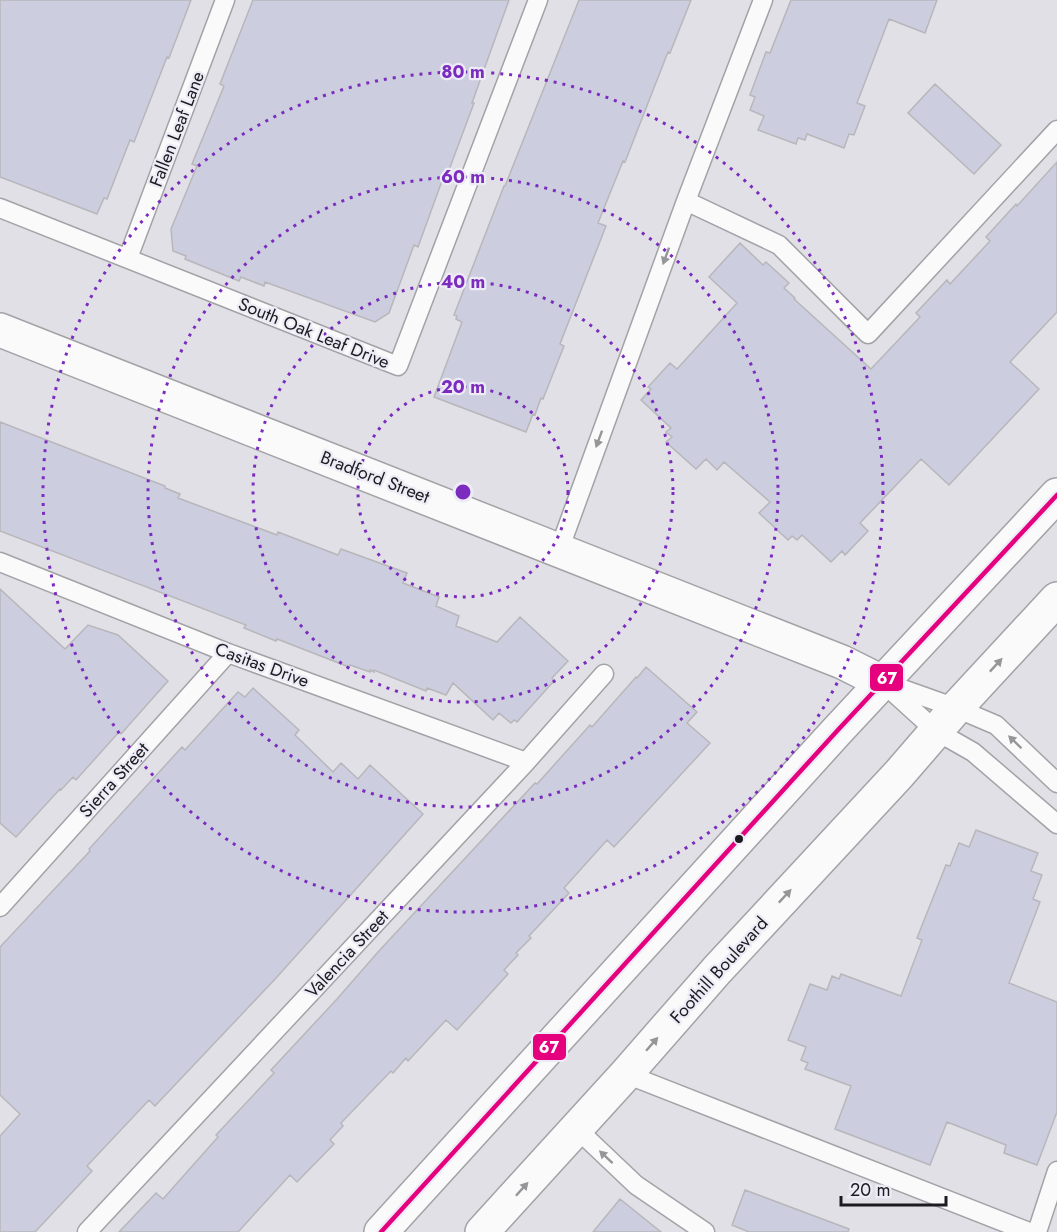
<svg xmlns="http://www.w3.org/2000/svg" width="1057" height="1232" font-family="Jost,sans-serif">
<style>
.building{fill:#cccdde;stroke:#b7b7bb;stroke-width:1.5}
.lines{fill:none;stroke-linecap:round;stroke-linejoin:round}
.lane-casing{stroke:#a3a2a6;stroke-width:21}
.secondary-casing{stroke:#a3a2a6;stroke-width:36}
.primary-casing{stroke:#a3a2a6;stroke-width:36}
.lane{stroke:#fafafb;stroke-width:18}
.secondary{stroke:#fafafb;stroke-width:33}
.primary{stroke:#fafafb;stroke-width:33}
.bus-1-casing{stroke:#edebf6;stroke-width:9}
.bus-1{stroke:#e5007d;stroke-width:4.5}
.oneway{fill:#969698}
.ring{fill:none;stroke:#7b2cbf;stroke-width:3;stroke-dasharray:3 6}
.bus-dot{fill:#1c1b1f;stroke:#edebf6;stroke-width:2}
.labels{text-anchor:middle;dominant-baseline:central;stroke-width:4.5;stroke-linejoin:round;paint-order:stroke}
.street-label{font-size:18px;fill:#1c1b1f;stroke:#edebf6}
.centre{fill:#7b2cbf;stroke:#edebf6;stroke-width:3}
.ring-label{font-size:18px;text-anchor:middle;font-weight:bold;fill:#7b2cbf;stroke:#edebf6;stroke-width:4.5;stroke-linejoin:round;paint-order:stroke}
.line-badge{stroke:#edebf6;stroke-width:2}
.badge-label{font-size:16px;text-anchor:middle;font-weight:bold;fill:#fff}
</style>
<rect width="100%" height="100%" fill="#e1e0e6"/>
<path class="building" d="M0 0H191L169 58 167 57 134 142 130 140 107 199 104 198 97 214 0 177Z
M253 0H509L472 103H474L449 170H446L418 247 414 245 389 313 375 322 265 282 264 286 241 277 239 281 185 259 186 256 173 251 171 229 197 166 192 164 224 86 220 84Z
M579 0H691L670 53 668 52 625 162 623 161 598 223 606 226 560 344 564 346 543 399 541 398 535 415 533 414 526 432 434 397 462 322 456 319 457 316 454 315 504 186H505Z
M791 0H937L925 33 889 19 857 103 865 106 854 135 849 134 844 148 807 134 805 140 798 138 796 144 758 130 764 116 750 110 755 97 750 95 766 52 770 53Z
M935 84 1001 145 974 174 908 113Z
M1057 162V312L1010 362 1039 389 949 485 921 459 860 523 868 531 845 555 842 551 831 562 802 535 797 540 792 536 788 540 759 513 770 502 724 462 717 470 706 459 696 469 666 442 672 437 666 432 671 428 641 400 651 389 648 387 670 363 677 369 737 303 709 277 740 243 763 265 766 262 789 283 784 288 795 298 794 299 871 369 920 317 916 313 947 280 950 284 990 241 986 237 1016 204 1017 206Z
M0 422 165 486V488L180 494 178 498 277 535 278 532 338 555 341 549 407 573 403 583 439 597 436 606 459 616 456 626 497 642 520 617 568 661 552 678 554 681 517 722 514 720 511 723 499 713 493 720 453 683 446 695 427 688 426 691 374 670V672L370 670V672L350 665 349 667 277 639 276 641 244 628 246 625 0 531Z
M0 589 65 649 88 625 118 635 168 681 121 734 119 732 76 780 73 777 61 790 60 789 16 837 0 823Z
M646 667 697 712 687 723 710 743 614 847 607 840 564 888 569 893 529 936 531 938 516 953 518 955 504 970 508 974 457 1030 446 1020 408 1061 406 1058 393 1073 391 1071 341 1123 343 1126 330 1140 334 1144 297 1182 290 1175 238 1232H119L156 1193 163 1199 218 1137 216 1135 274 1073 271 1070 337 999 378 952 535 783 537 784 590 725 592 727 636 677 637 678Z
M253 688 299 730 295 735 333 772 341 763 358 779 370 765 423 814 277 977 155 1106 149 1100 87 1166 92 1171 35 1232H0V1136L20 1114 0 1095V947L90 851 89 849 182 747 185 750 238 692 245 697Z
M976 830 1038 853 1031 871 1042 875 1033 899 1040 902 1009 983 1057 1002V1112L1037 1165 1004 1153 1006 1145 947 1122 930 1165 835 1129 851 1086 805 1069 808 1063 801 1060 806 1047 788 1040 810 984 827 990 832 976 839 979 841 974 901 996 922 940 917 938 946 865 950 866 959 843 969 847Z
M745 1190 849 1229 848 1232H749L732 1225Z
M620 1199 661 1232H593Z"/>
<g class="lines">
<g class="lane-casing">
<path id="lane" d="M686 201 779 245 868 334 1057 130
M0 208 398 366 538 0
M128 258 225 0
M559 550 686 201 763 0
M0 562 228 653 526 762
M882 682 936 731 973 752 1057 824
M891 685 956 708 996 725 1057 783
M0 907 228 653
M626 1074 1029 1232
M577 1129 636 1185 705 1232
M87 1232 526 762 604 674
M1037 1232 1057 1171"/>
</g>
<g class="secondary-casing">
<path id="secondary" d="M0 330 842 662 882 682"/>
</g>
<g class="primary-casing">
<path id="primary" d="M381 1232 837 731 1057 495
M482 1232 626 1074 717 970 899 774 956 708 1057 599"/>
</g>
<use href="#lane" class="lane"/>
<use href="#secondary" class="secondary"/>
<use href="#primary" class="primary"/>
<g class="bus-1-casing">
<path id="bus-1" d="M381 1232 837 731 1057 495"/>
</g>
<use href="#bus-1" class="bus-1"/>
</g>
<defs><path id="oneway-solid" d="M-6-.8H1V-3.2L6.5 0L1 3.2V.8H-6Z" transform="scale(1.5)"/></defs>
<g class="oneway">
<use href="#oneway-solid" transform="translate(666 256) rotate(110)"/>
<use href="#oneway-solid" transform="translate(599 439) rotate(110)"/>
<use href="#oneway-solid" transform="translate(996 665) rotate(-47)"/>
<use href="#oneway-solid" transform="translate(1015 742) rotate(-136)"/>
<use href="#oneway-solid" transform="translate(785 896) rotate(-47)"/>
<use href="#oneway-solid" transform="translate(652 1044) rotate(-49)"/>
<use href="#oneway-solid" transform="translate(606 1157) rotate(-137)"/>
<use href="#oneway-solid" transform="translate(522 1189) rotate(-48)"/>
</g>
<g class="ring">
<circle cx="463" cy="492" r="105"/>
<circle cx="463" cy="492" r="210"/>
<circle cx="463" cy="492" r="315"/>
<circle cx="463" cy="492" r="420"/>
</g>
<circle class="bus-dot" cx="739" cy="839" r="5"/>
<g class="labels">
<g class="street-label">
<text transform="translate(177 129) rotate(-69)">Fallen Leaf Lane</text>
<text transform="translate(314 333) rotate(22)">South Oak Leaf Drive</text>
<text transform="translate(375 477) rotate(21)">Bradford Street</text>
<text transform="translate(262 665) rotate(20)">Casitas Drive</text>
<text transform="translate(114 780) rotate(-48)">Sierra Street</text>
<text transform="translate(347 954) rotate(-47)">Valencia Street</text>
<text transform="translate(719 970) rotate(-48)">Foothill Boulevard</text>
</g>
</g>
<circle cx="463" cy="492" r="9" class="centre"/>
<g class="ring-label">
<text x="463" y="78">80 m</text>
<text x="463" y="183">60 m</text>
<text x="463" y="288">40 m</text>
<text x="463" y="393">20 m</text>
</g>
<g class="line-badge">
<rect x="869" y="663" width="35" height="29" rx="6" fill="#e5007d"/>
<rect x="532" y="1033" width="35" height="28" rx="6" fill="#e5007d"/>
</g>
<g class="badge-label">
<text x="887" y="684">67</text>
<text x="549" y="1053">67</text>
</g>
<path d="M841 1196v9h105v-9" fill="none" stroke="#1c1b1f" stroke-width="3"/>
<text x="850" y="1196" font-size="18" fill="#1c1b1f" stroke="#edebf6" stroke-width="4.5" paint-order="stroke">20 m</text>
</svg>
